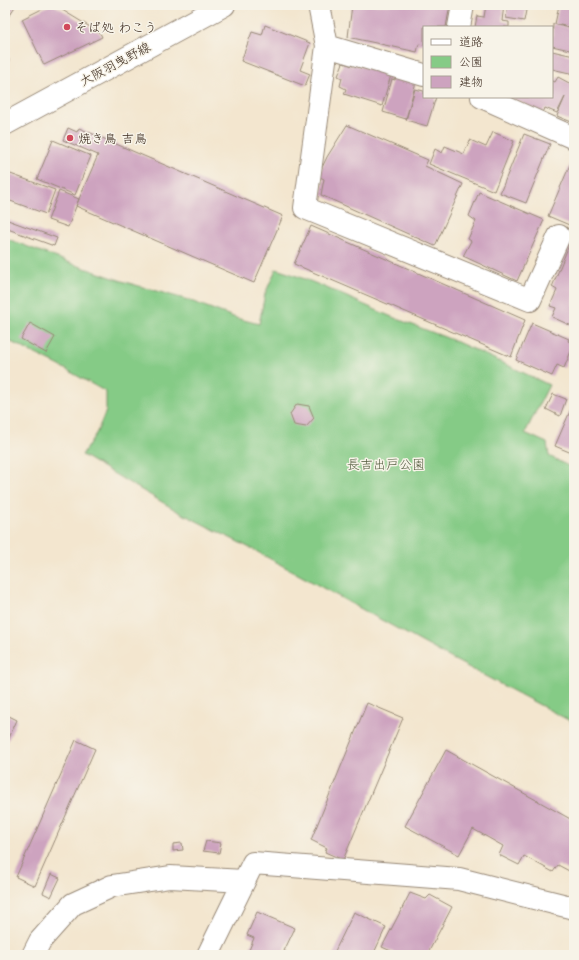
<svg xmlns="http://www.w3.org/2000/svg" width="579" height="960" font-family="'Comic Neue','Klee One',sans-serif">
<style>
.green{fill:#85cb86;stroke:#607a52}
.building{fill:#cda3bf}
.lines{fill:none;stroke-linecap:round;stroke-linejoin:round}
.street-casing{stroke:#978876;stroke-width:24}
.secondary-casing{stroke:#978876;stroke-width:24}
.street{stroke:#fff;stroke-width:22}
.secondary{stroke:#fff;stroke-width:22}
.poi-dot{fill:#d1495b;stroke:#f7f3e8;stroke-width:1.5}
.labels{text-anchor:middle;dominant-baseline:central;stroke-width:3;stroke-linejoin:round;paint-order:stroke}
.poi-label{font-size:13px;fill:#3b2a1e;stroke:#f7f3e8;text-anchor:start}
.street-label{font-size:13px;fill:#3b2a1e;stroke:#f7f3e8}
.park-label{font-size:13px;fill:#515a3d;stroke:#f7f3e8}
</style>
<rect width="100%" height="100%" fill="#f7f3e8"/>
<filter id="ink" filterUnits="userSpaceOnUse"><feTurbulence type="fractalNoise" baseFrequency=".025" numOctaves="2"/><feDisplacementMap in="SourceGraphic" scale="8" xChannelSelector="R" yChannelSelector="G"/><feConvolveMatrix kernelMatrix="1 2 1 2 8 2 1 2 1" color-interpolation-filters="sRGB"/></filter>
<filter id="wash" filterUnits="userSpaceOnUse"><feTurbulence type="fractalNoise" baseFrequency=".012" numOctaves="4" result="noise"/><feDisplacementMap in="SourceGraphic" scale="16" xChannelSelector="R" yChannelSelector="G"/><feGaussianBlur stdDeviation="0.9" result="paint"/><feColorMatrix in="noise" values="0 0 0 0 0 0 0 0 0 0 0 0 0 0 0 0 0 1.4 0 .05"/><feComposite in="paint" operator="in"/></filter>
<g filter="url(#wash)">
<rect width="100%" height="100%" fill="#f3e6cf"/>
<path class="green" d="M5 238 73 264 125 282 188 300 236 318 259 324 265 294 276 269C316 281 354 301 392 317 413 325 434 333 455 341 486 355 518 370 549 385L525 433 547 443 549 456 574 469V723L447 656 254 550 179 512 82 455 97 432 106 411V392L58 365 5 339Z"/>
<g id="blocks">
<path class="building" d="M5 5H16L5 22Z
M50 5H54L100 33 102 37 44 65 22 19Z
M352 5H450L446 27H424V45L419 44 417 52 348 37Z
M486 5H504L502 21 509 22V27H475L477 16 484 17Z
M508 5H527L524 21 506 18Z
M559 5H568L574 6V28L555 24Z
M553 24 574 29V51L552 46Z
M265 25 310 43 300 70 310 74 305 86 241 61 252 32 262 35Z
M5 51 9 60 5 67Z
M552 51 574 56V74L552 69Z
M343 63 353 66V64L391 75 382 106 344 94 346 89 340 86 342 78 338 76Z
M396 76 416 82 406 119 383 112 392 79 395 80Z
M558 77 571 84 574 78V123L557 116 565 97 557 113 545 108 543 113 509 97H552V81L555 82Z
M415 89 424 91V97H436L427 126 406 120Z
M347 125 428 160 425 166 463 184 435 246 321 195 324 179 318 176 327 157Z
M68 128 77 132 79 128 283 216 254 283 76 206 98 155 63 140Z
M493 132 514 141 494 191 429 164 435 149 442 153 445 146 464 154 470 140 486 147Z
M524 134 550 144 526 203 500 193Z
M53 140 91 156 75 195 37 179Z
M574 158V227L548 216 572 160Z
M5 172 55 190 46 214 5 199Z
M59 191 79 199 68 227 48 220Z
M479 192 544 220 517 281 463 256 471 241 468 239 476 221 469 216Z
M5 219 57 238 54 246 5 228Z
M311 226 525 320 511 357 294 264Z
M572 238 574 239V327L552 317 556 308 550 306 557 290 552 287Z
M30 323 55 337 46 353 21 339Z
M532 323 569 339 568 341 574 344 564 368 557 365 552 376 516 360Z
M553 394 566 399 560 416 546 409Z
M574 402V454L555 446Z
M297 404 309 406 314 418 306 427 294 425 290 414Z
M367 703 403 718 343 860 325 852 327 848 311 840Z
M5 714 17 720 5 747Z
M76 740 95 749 35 886 16 877Z
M446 750 574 821V866L571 872 558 865 553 872 524 856 519 865 499 855 503 846 473 829 459 855 405 826Z
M206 841 221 843 219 853 203 851Z
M182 843 183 850 173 851V844Z
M51 874 60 878 51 897 43 893Z
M410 893 426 899 430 895 452 907 427 955H400L382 947Z
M257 912 295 928 284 951 292 955H247L254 938 247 935Z
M354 912 386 927 373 955H333Z"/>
</g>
</g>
<g filter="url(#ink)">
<use href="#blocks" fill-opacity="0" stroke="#978876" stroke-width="1"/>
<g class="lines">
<g class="street-casing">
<path id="street" d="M319 5 327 46 305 208 530 300 559 236
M459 27 463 5
M327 46 424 75
M482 97 574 138
M33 955 40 941 73 904 112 886 170 877 244 881
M208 955 253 863 459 879 574 908"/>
</g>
<g class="secondary-casing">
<path id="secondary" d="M5 124 224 5"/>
</g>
<use href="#street" class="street"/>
<use href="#secondary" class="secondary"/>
</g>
</g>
<g class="poi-dot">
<circle cx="67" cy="27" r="4"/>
<circle cx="70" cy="138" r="4"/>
</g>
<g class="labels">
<g class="poi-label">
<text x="75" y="27">そば処 わこう</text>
<text x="78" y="138">焼き鳥 吉鳥</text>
</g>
<g class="street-label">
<text transform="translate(115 64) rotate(-28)">大阪羽曳野線</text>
</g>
<g class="park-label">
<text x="386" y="464">長吉出戸公園</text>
</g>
</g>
<rect width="579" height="960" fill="none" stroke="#f7f3e8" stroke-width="20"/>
<rect x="423" y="26" width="130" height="72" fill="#f7f3e8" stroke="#aca397"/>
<rect x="431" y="39" width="20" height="6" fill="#ffffff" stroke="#aca397"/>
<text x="459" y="46" font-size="12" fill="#3b2a1e">道路</text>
<rect x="431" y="56" width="20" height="12" fill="#85cb86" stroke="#aca397"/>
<text x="459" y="66" font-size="12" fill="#3b2a1e">公園</text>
<rect x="431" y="76" width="20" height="12" fill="#cda3bf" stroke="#aca397"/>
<text x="459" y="86" font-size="12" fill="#3b2a1e">建物</text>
</svg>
